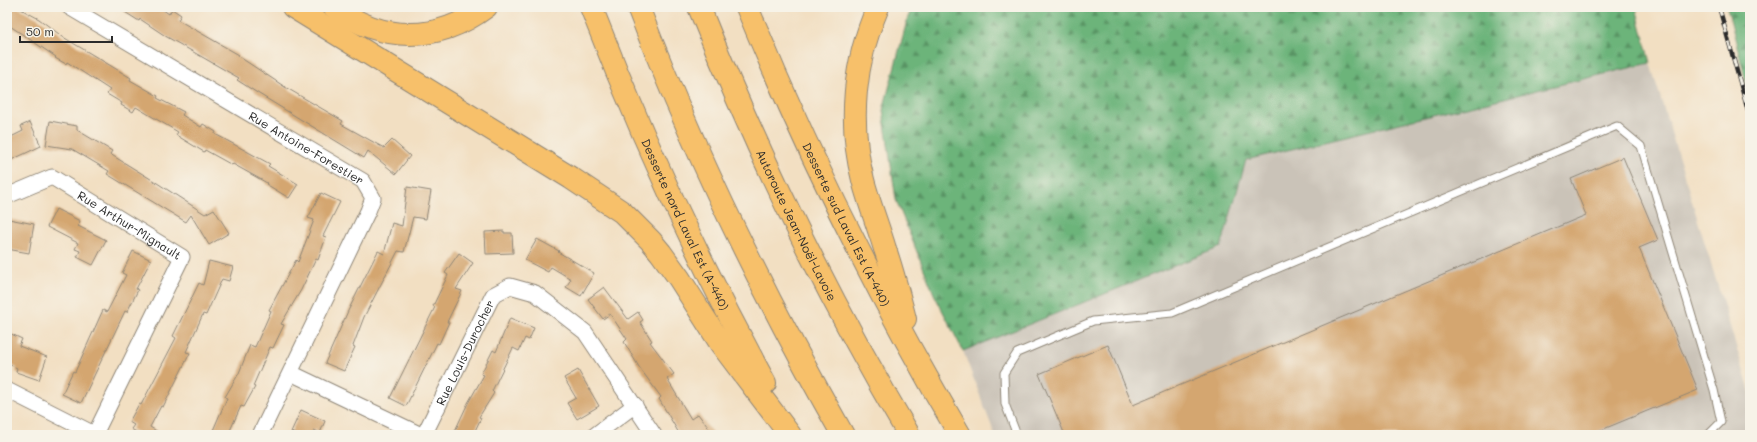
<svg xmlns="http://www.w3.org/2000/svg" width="1757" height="442" font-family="Mali,sans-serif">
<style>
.industrial{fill:#cac3b8}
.forest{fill:url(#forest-firs);stroke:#4c7052}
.building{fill:#d4a670}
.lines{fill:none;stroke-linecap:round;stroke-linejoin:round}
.lane-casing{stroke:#8e8576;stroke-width:9}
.street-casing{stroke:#8e8576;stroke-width:17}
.highway-casing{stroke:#8e8576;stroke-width:24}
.lane{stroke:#fff;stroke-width:7}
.street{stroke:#fff;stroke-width:15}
.highway{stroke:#f7c06b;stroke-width:22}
.rail-casing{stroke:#2b2b2b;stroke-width:4.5}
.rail{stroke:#f7f3e8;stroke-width:3;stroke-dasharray:9;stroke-linecap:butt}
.labels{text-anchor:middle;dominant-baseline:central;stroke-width:3.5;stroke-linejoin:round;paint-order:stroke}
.street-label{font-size:12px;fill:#2b2b2b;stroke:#f7f3e8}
</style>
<defs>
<pattern id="forest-firs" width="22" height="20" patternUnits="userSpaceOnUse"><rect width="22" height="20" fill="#6cb47a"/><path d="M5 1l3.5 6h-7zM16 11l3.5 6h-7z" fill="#599364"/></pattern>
</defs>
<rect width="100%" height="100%" fill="#f7f3e8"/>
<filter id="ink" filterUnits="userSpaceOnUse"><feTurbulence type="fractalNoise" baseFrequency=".025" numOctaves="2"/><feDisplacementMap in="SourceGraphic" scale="8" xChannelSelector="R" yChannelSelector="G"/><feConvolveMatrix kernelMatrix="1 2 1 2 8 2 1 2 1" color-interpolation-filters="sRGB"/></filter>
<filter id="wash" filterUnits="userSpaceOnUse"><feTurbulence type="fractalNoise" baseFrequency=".012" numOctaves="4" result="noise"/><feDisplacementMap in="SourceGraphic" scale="16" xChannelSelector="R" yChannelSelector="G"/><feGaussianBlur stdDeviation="0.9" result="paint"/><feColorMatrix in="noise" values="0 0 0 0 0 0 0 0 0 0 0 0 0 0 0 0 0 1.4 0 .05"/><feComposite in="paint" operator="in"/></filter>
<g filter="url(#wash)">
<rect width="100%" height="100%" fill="#f2dfc2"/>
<path class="industrial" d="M1650 63 1750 392V435H995L963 351 1221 247 1246 160Z"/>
<path class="forest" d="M913 7H1636L1650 63 1246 160 1221 247 963 351 934 294 896 200 883 110 908 17Z
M1727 7H1750V97Z"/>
<g id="blocks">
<path class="building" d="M7 7H17L39 19 63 37 131 78 130 80 158 96 157 98 184 112 182 115 201 127 203 124 216 132 215 134 270 164 268 166 298 184 289 198 266 184 267 183 233 164 232 165 205 150 204 152 176 135 178 132 136 107 133 112 121 105 122 103 107 94 110 90 67 62 66 64 55 58 56 57 7 24Z
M117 7H159L169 14 172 9 181 15 178 20 239 55 238 56 285 87 343 121 341 124 384 148 392 140 410 156 396 174 368 151 364 158 259 94 237 80 239 78 167 37 140 19 139 21Z
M50 121 77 126V130L112 151 110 154 154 181 205 214 214 209 229 233 209 245 191 215 186 222 107 174 109 171 72 149 46 145Z
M30 122 41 146 7 162V139L23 131 21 126Z
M1623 157 1658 240 1639 248 1698 390 1589 435H1065L1039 374 1108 345 1133 405 1586 215 1571 179Z
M407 187 431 191 426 219 413 217 404 252 398 251 364 317 353 346 355 347 344 371 325 363 348 311 378 251 384 254 392 223 402 226Z
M321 193 340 202 323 236 326 237 318 260 316 259 301 290 281 324 284 325 273 348 270 347 253 386 255 387 244 407 241 406 228 435H211L227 398 225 397 239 373 250 345 255 347 271 311 269 310 296 260 298 262 314 220 308 218Z
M56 209 80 221 78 226 106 240 93 265 77 257 80 251 75 249 78 243 47 227Z
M9 219 34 224 29 253 7 249V231Z
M504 231V233H512L513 253 486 254 485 232Z
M537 239 559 251 558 252 594 273 581 296 566 287 571 279 551 267 548 272 525 260Z
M133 251 151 260 136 289 138 290 127 312 125 311 81 403 62 394 73 371 75 372 103 310 107 312 126 275 122 273Z
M459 253 473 263 456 289 462 291 447 322H449L439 344 437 343 406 406 390 398 435 307 433 306 448 275 445 273Z
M209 261 233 267 229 281 222 279 206 315 203 314 186 352 190 353 163 407 161 406 150 427 163 435H142L131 429 134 425 129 422 139 404 141 405 176 338 173 336 199 283 203 285Z
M604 287 628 319 638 312 643 320 640 322 652 341 650 342 674 374 667 379 691 419 698 414 714 435H680L659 399 661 397 639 367 624 342 627 339 610 314 603 319 588 299Z
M510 318 534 328 529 340 525 338 519 351 513 348 492 391 494 393 479 417 481 418 473 435H453L468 403 484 375 481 374 493 350 496 352Z
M7 332 22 339 19 346 47 357 39 380 16 372 17 368 7 363Z
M578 370 599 406 577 419 567 403 576 398 564 378Z
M301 410 325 421 320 433 314 430 312 435H297L291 432Z"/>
</g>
</g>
<g filter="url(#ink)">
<use href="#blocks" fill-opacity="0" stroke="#8e8576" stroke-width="1"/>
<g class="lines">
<g class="lane-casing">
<path id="lane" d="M1017 435 1005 404 1004 373 1017 353 1093 321 1172 313 1617 126 1641 146 1714 390 1721 422 1708 435"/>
</g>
<g class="street-casing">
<g id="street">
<path id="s1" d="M69 7 363 181 373 198 368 211 260 435"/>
<path id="s2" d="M7 196 52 177 182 257 95 434"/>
<path d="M291 373 421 435"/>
<path d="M7 390 96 435"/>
<path id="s3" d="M424 435 493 295 510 286 535 293 585 332 654 435"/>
<path d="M595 435 635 405"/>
</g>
</g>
<g class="highway-casing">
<g id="highway">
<path d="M293 7 571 178 622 212 651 241 661 253 679 278 721 344 790 435"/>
<path d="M334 7C382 43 438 43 486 7"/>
<path id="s4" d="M591 7C641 136 699 262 765 383"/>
<path d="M638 7C695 155 765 298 843 435"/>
<path id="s5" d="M699 7C758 155 828 298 909 435"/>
<path id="s6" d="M747 7C808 155 879 298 960 435"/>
<path d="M878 7C854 61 848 122 863 180 869 203 878 226 885 249 893 272 899 296 905 319"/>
</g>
</g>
<use href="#lane" class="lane"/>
<use href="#street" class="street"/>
<use href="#highway" class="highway"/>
<g class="rail-casing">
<path id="rail" d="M1719 7 1750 118"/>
</g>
<use href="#rail" class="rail"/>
</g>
</g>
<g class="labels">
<g class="street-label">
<text stroke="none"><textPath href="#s1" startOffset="276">Rue Antoine-Forestier</textPath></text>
<text stroke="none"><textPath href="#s4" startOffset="237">Desserte nord Laval Est (A-440)</textPath></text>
<text stroke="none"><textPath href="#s5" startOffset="239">Autoroute Jean-Noël-Lavoie</textPath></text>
<text stroke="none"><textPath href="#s6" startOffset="239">Desserte sud Laval Est (A-440)</textPath></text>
<text stroke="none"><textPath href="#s2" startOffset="140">Rue Arthur-Mignault</textPath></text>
<text stroke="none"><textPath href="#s3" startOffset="92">Rue Louis-Durocher</textPath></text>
</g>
</g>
<rect width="1757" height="442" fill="none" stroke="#f7f3e8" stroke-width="24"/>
<path d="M20 36v6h92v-6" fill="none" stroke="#2b2b2b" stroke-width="2"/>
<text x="26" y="36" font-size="12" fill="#2b2b2b" stroke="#f7f3e8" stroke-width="3" paint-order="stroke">50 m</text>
</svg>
